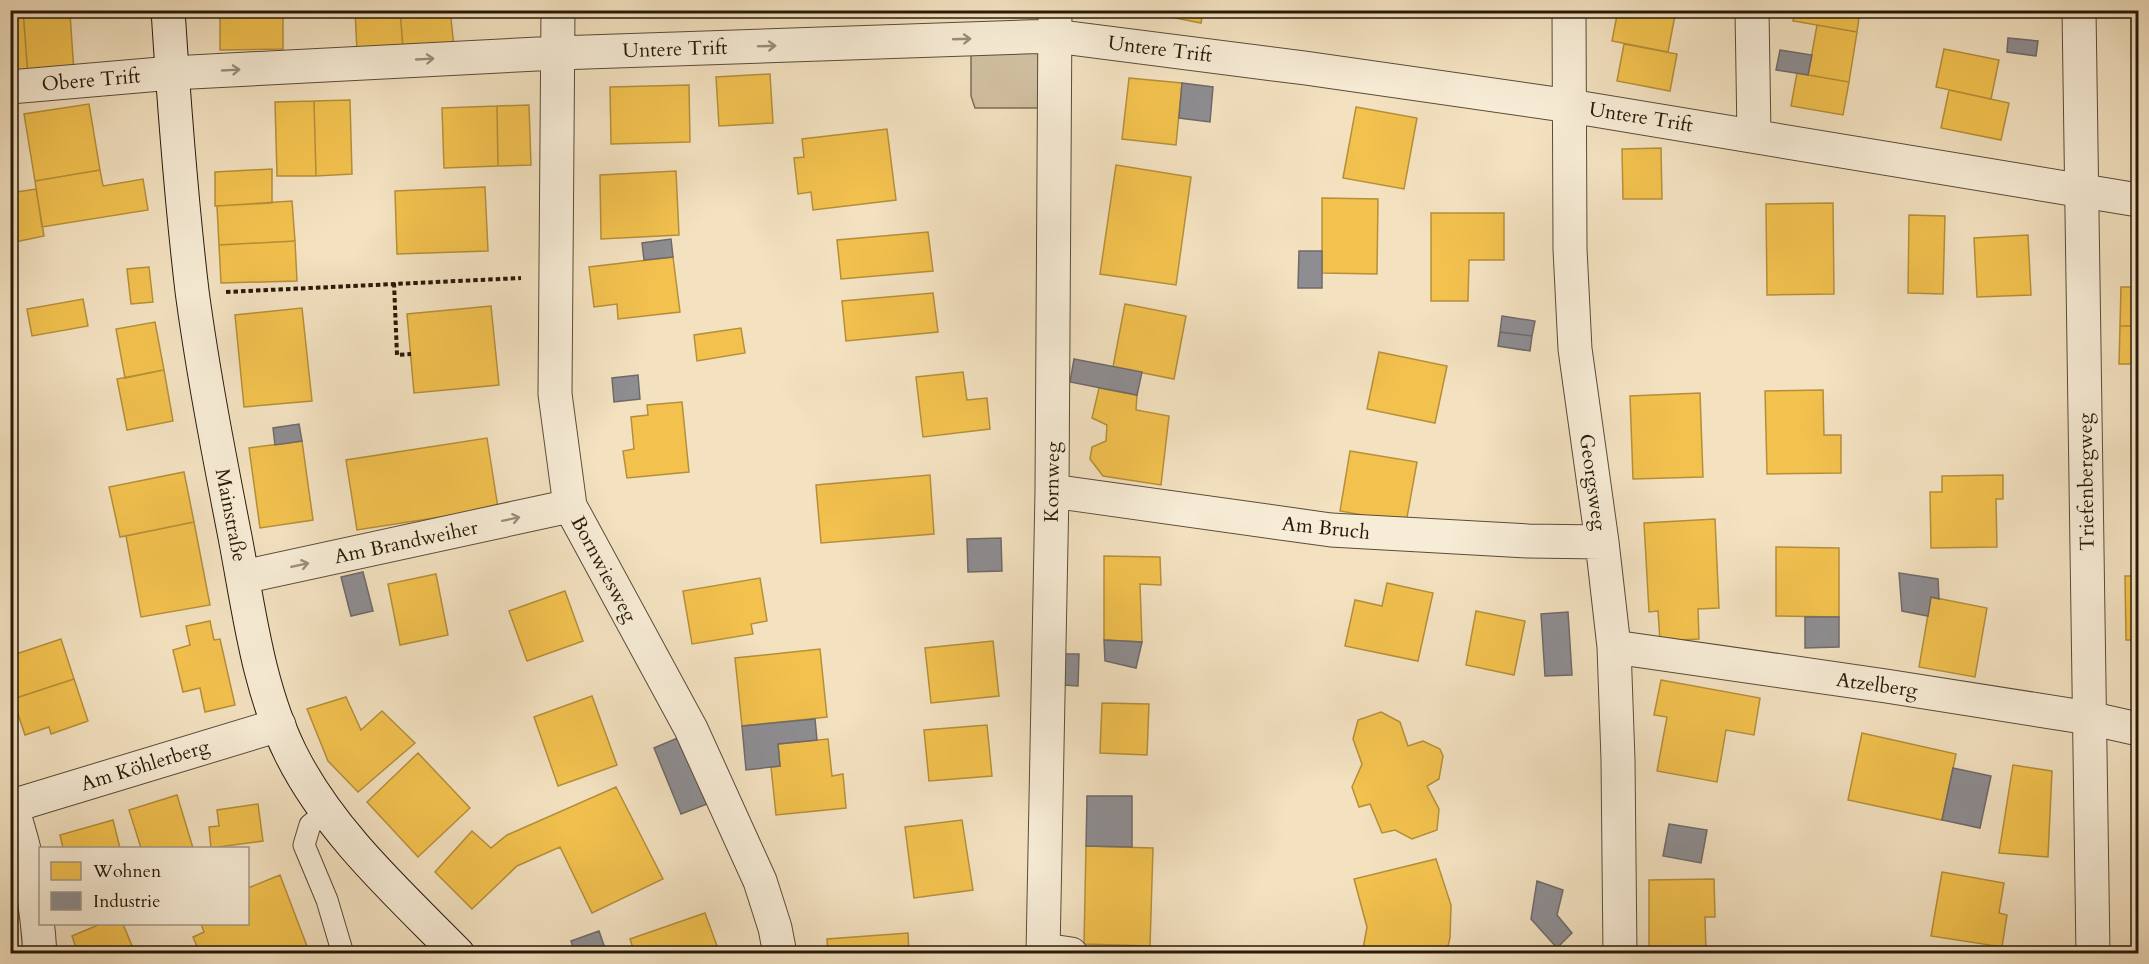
<svg xmlns="http://www.w3.org/2000/svg" width="2149" height="964" font-family="Cardo,serif">
<style>
.green{fill:#d0bfa1;stroke:#7c6c55;stroke-width:1.5}
.homes{fill:#f2c14e;stroke:#b58f39;stroke-width:1.5}
.industry{fill:#8d8d92;stroke:#6f6a69;stroke-width:1.5}
.lines{fill:none;stroke-linecap:round;stroke-linejoin:round}
.lane-casing{stroke:#5b4c37;stroke-width:23}
.street-casing{stroke:#5b4c37;stroke-width:35}
.secondary-casing{stroke:#281a09;stroke-width:35}
.path{stroke:#281a09;stroke-width:4;stroke-dasharray:4.5 3;stroke-linecap:butt}
.lane{stroke:#f7ecd6;stroke-width:21}
.street{stroke:#f7ecd6;stroke-width:33}
.secondary{stroke:#f7ecd6;stroke-width:33}
.oneway{stroke:#9a8e7a}
.labels{text-anchor:middle;dominant-baseline:central;stroke-width:6;stroke-linejoin:round;paint-order:stroke}
.street-label{font-size:20px;fill:#281a09;stroke:#f7ecd6}
</style>
<rect width="100%" height="100%" fill="#f3e1c0"/>
<filter id="stains"><feTurbulence type="fractalNoise" baseFrequency=".00333" numOctaves="4"/><feColorMatrix values="0 0 0 0 .2 0 0 0 0 .09 0 0 0 0 .02 0 0 0 .5 -.17"/></filter>
<radialGradient id="worn" r=".72"><stop offset=".6" stop-color="#630" stop-opacity="0"/><stop offset="1" stop-color="#630" stop-opacity=".3"/></radialGradient>
<path class="green" d="M1038 44 1040 108H975L971 96V46Z"/>
<path class="homes" d="M10 10H23L28 76 10 77Z
M23 10H97V12L70 14 74 72 28 76Z
M220 10H283V49L220 50Z
M355 10H400L403 48 357 51Z
M400 10H450L454 47 403 48Z
M1167 10H1203L1201 23 1165 16Z
M1618 10H1676L1668 52 1612 41Z
M1795 10H1860L1857 32 1793 21Z
M1968 10H1994L1993 15Z
M1817 25 1857 32 1849 82 1808 75Z
M1624 44 1677 54 1670 91 1617 81Z
M1944 49 1999 60 1991 99 1936 87Z
M1797 73 1849 82 1843 115 1791 106Z
M770 74 773 123 719 126 716 77Z
M1129 78 1182 83 1176 145 1122 139Z
M689 85 690 142 611 144 610 87Z
M1949 90 2009 103 2001 140 1941 128Z
M350 100 352 174 316 176 314 101Z
M314 101 316 176H277L275 102Z
M89 104 100 170 35 181 24 114Z
M529 105 531 165 498 166 497 106Z
M497 106 498 166 444 168 442 108Z
M1356 107 1417 118 1404 189 1343 178Z
M887 129 896 200 813 210 811 192 798 194 794 158 804 157 802 139Z
M1661 148 1662 199H1623L1622 149Z
M1116 165 1191 177 1176 285 1100 274Z
M272 169V203L215 206V172Z
M100 170 103 186 143 179 148 210 42 227 35 181Z
M676 171 679 235 601 239 600 175Z
M485 187 488 251 397 254 395 191Z
M36 189 44 236 10 243V193Z
M1322 198 1378 199 1377 274 1322 273Z
M292 201 295 241 219 245 217 206Z
M1833 203 1834 294 1767 295 1766 204Z
M1431 213H1504V260H1469L1468 301H1431Z
M1909 215 1945 216 1943 294 1908 293Z
M928 232 933 271 841 279 837 240Z
M2028 235 2031 295 1977 297 1974 238Z
M295 241 297 281 221 283 219 245Z
M673 257 680 312 618 319 617 304 594 307 589 267Z
M149 267 153 302 131 304 127 269Z
M2121 287H2138V326H2120Z
M933 293 938 332 846 341 842 301Z
M83 299 88 326 32 336 27 309Z
M1125 304 1186 316 1174 379 1113 367Z
M491 306 499 385 414 393 407 314Z
M302 308 312 401 244 407 235 315Z
M155 322 164 370 125 378 116 329Z
M2120 326H2138V364H2119Z
M741 328 745 353 697 361 694 335Z
M1379 352 1447 366 1435 423 1367 409Z
M164 370 173 421 127 430 117 379Z
M963 372 967 400 987 398 990 429 923 437 916 377Z
M1099 388 1137 395 1136 410 1169 416 1161 485 1103 476 1090 459 1092 447 1106 441 1107 425 1092 418Z
M1823 390 1824 435H1841V473L1767 474 1765 391Z
M1700 393 1703 477 1633 479 1630 396Z
M682 402 689 472 627 478 623 451 634 449 631 417 648 415 647 405Z
M487 438 498 508 357 530 346 460Z
M302 441 313 520 260 528 249 448Z
M1350 451 1417 462 1406 523 1340 511Z
M184 472 194 522 120 537 109 487Z
M930 475 934 534 821 543 816 485Z
M2003 475V499H1996L1997 547 1931 548 1930 492H1942V476Z
M1715 519 1719 608 1698 609 1699 639 1660 641 1658 611 1649 612 1644 523Z
M10 522 17 542 10 544Z
M194 522 210 605 141 617 126 536Z
M1776 547 1839 548V617L1776 616Z
M1104 556 1160 557 1161 585 1140 584 1142 642 1104 640Z
M436 574 448 635 400 645 388 584Z
M2125 576H2138V640H2126Z
M760 578 767 621 751 624 753 634 692 644 683 591Z
M1387 583 1433 593 1418 661 1345 646 1355 600 1382 606Z
M565 591 583 641 527 661 509 611Z
M1931 597 1987 608 1975 677 1919 667Z
M1476 611 1525 621 1514 675 1466 665Z
M210 621 214 640 220 639 235 705 205 712 200 688 183 692 173 650 190 645 186 626Z
M61 639 74 679 13 699 10 691V656Z
M993 641 999 696 931 703 925 648Z
M820 649 827 717 742 726 735 658Z
M74 679 88 721 51 734 49 727 25 735 13 699Z
M1661 680 1760 698 1754 735 1726 730 1717 782 1657 771 1667 717 1654 715Z
M592 696 617 765 558 786 534 717Z
M346 697 361 730 382 711 415 743 358 792 328 761 307 709Z
M1102 703 1149 704 1147 755 1100 753Z
M1381 712 1400 722 1408 746 1423 741 1440 749 1443 756 1439 779 1427 786 1439 809 1437 830 1412 839 1395 830 1382 833 1370 804 1359 807 1352 787 1362 764 1353 739 1358 720Z
M987 725 992 776 929 781 924 730Z
M1862 733 1956 754 1942 820 1848 800Z
M828 739 832 776 843 774 846 808 776 815 771 767 780 766 778 744Z
M418 753 470 808 418 857 367 802Z
M2013 765 2052 771 2048 857 1999 853Z
M616 787 663 879 592 913 560 847 517 866 472 909 435 872 472 831 491 848 507 835Z
M177 795 193 848H141L129 810Z
M2138 802V836H2133Z
M258 804 263 841 211 848 209 827 219 826 217 810Z
M113 820 120 848H63L60 835Z
M962 820 973 890 914 898 905 827Z
M1086 846 1153 848 1150 946 1084 944Z
M1436 859 1451 905 1450 938 1446 954H1362L1367 927 1354 879Z
M1942 872 2004 883 1999 913 2007 915 2002 947 1931 936Z
M280 875 310 954H200L193 937 204 932 201 924H248V888Z
M1714 879 1715 917H1705L1706 953 1649 954V880Z
M705 913 720 954H635L630 939Z
M97 924H123L135 953 78 954 72 936 98 925Z
M908 933 909 954H828L827 939Z"/>
<path class="industry" d="M2008 38 2038 41 2036 56 2007 52Z
M1780 50 1812 55 1808 75 1776 70Z
M1182 83 1213 87 1210 122 1179 118Z
M671 239 673 257 644 260 642 243Z
M1299 251H1322V288H1298Z
M1502 316 1535 321 1532 336 1500 332Z
M1500 332 1532 336 1530 351 1498 346Z
M1074 359 1142 372 1137 395 1070 382Z
M638 375 640 399 614 402 612 378Z
M299 424 302 441 275 445 273 428Z
M1001 538 1002 571 968 572 967 539Z
M363 572 373 611 351 616 341 577Z
M1899 573 1938 579 1939 599 1931 597 1928 616 1902 611Z
M1568 612 1572 675 1545 676 1541 614Z
M1805 617H1839V647L1805 648Z
M1104 640 1142 642 1136 668 1105 661Z
M1064 654H1079L1078 686 1064 685Z
M815 719 817 740 778 744 780 766 746 770 742 726Z
M680 737 707 804 681 814 654 748Z
M1953 768 1991 776 1980 828 1942 820Z
M1087 796H1132V847L1086 846Z
M1669 824 1707 830 1701 863 1663 856Z
M1537 881 1563 890 1557 915 1572 933 1557 948 1531 919Z
M599 931 607 954H575L571 941Z"/>
<g class="lines">
<g class="lane-casing">
<path id="lane" d="M327 811 310 825 304 845 327 900 343 954"/>
</g>
<g class="street-casing">
<path id="street" d="M558 10 555 394 570 506 691 729 760 881 775 928 780 954
M1569 10 1570 249 1575 349 1602 542 1614 647 1618 760 1620 954
M1752 10 1754 136
M2079 10 2093 954
M10 87 172 73 557 53 1054 36 1305 68 1570 106 2138 200
M1052 491 1331 530 1528 541 1602 542
M243 577 570 506
M1614 647 1886 686 2089 718 2138 729
M10 802C27 852 37 901 40 954
M12 806 279 725
M1044 950 1071 954
M1043 954 1052 491 1055 10"/>
</g>
<g class="secondary-casing">
<path id="secondary" d="M168 10C174 104 181 197 192 291 203 373 219 455 235 537 249 610 258 688 291 754 330 832 398 893 458 954"/>
</g>
<path class="path" d="M394 283 397 355 411 354
M226 292 521 278"/>
<use href="#lane" class="lane"/>
<use href="#street" class="street"/>
<use href="#secondary" class="secondary"/>
</g>
<defs><path id="oneway-shaft" d="M-6 0H5M1.5-3L5.5 0L1.5 3" fill="none" stroke-width="1.6" stroke-linecap="round" stroke-linejoin="round" transform="scale(1.5)"/></defs>
<g class="oneway">
<use href="#oneway-shaft" transform="translate(962 39) rotate(-2)"/>
<use href="#oneway-shaft" transform="translate(767 46) rotate(-2)"/>
<use href="#oneway-shaft" transform="translate(425 59) rotate(-3)"/>
<use href="#oneway-shaft" transform="translate(231 70) rotate(-3)"/>
<use href="#oneway-shaft" transform="translate(511 519) rotate(-12)"/>
<use href="#oneway-shaft" transform="translate(300 565) rotate(-12)"/>
</g>
<g class="labels">
<g class="street-label">
<text transform="translate(675 49) rotate(-2)">Untere Trift</text>
<text transform="translate(1160 49) rotate(7)">Untere Trift</text>
<text transform="translate(91 80) rotate(-5)">Obere Trift</text>
<text transform="translate(1641 117) rotate(9)">Untere Trift</text>
<text transform="translate(1052 482) rotate(-89)">Kornweg</text>
<text transform="translate(1593 482) rotate(82)">Georgsweg</text>
<text transform="translate(2086 482) rotate(-91)">Triefenbergweg</text>
<text transform="translate(231 515) rotate(79)">Mainstraße</text>
<text transform="translate(1326 528) rotate(6)">Am Bruch</text>
<text transform="translate(406 542) rotate(-12)">Am Brandweiher</text>
<text transform="translate(604 569) rotate(62)">Bornwiesweg</text>
<text transform="translate(1877 685) rotate(8)">Atzelberg</text>
<text transform="translate(145 765) rotate(-17)">Am Köhlerberg</text>
</g>
</g>
<rect width="2149" height="964" fill="none" stroke="#f3e1c0" stroke-width="36"/>
<rect x="12" y="12" width="2125" height="940" fill="none" stroke="#281a09" stroke-width="3"/>
<rect x="18" y="18" width="2113" height="928" fill="none" stroke="#281a09" stroke-width="1.5"/>
<rect x="39" y="847" width="210" height="78" fill="#f7ecd6" stroke="#a49884" stroke-width="1.5"/>
<rect x="51" y="862" width="30" height="18" fill="#f2c14e" stroke="#a49884" stroke-width="1.5"/>
<text x="93" y="877" font-size="18" fill="#281a09">Wohnen</text>
<rect x="51" y="892" width="30" height="18" fill="#8d8d92" stroke="#a49884" stroke-width="1.5"/>
<text x="93" y="907" font-size="18" fill="#281a09">Industrie</text>
<rect width="100%" height="100%" filter="url(#stains)"/>
<rect width="100%" height="100%" fill="url(#worn)"/>
</svg>
